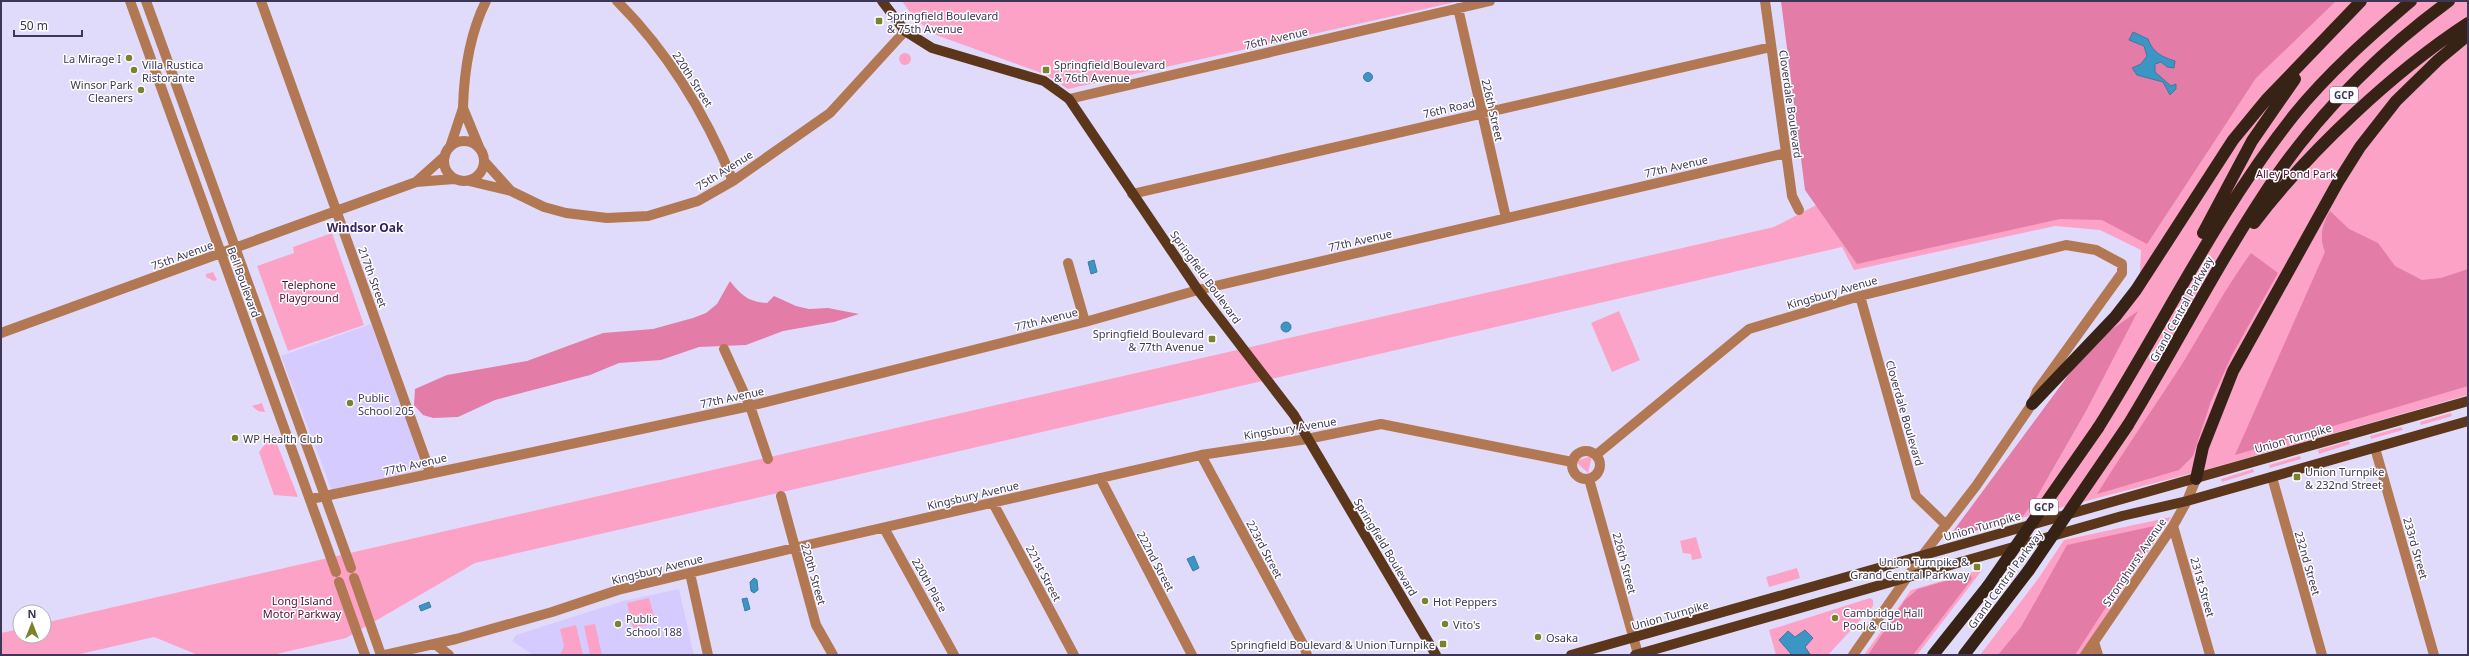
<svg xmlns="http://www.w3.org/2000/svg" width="2469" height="656" font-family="'Noto Sans',sans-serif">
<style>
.built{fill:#d6cbff}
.green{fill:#fca2c6}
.forest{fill:#e37ca7}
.water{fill:#3c96c3;stroke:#3c79a2}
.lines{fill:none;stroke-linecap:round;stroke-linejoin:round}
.minor{stroke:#b17853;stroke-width:10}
.major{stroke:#5b361b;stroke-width:10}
.highway{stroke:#372315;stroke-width:12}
.highway-bridge{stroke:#372315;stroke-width:12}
.poi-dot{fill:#7a822d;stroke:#fff;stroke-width:1.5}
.labels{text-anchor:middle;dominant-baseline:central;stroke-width:3;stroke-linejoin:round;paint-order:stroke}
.shield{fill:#fff;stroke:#777288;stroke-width:1}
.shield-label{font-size:10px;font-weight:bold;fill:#3d3655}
.poi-label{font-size:11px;fill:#3d3655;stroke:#fff;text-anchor:start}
.street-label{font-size:11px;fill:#3d3655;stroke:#fff}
.park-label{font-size:11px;fill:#4e0e2f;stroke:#fff}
.neighbourhood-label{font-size:12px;font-weight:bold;fill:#372262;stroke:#fff}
</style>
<rect width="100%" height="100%" fill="#e1dbfb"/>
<path class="built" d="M371 324 424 469 332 491 281 356Z
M679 589 694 655H533L512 641 516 635 623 601Z"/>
<path class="green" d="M902 1H1460L1068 89 1047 75 936 35 915 19Z
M1781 1H2468V395L2212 468 1949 537 2073 369 2139 294 2141 250 2100 230 2055 226 1854 270 1842 247 475 563 346 638 272 655H198L154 637 76 655H1V633L20 629V636H44V623L1774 227 1820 203Z
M899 59a6 6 0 1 1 12 0a6 6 0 1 1-12 0Z
M332 233 364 325 288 351 257 266 294 253 293 247Z
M213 272 217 280 214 281 206 277V274Z
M1619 311 1640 360 1612 372 1591 323Z
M262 403 265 412 258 411 252 406Z
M2451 413 2452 416 2421 425 2420 422Z
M2401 427 2403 430 2371 439 2370 436Z
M273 434 298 497 274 495 259 452Z
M2349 441 2350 444 2319 454 2318 450Z
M1592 456 1588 473 1575 461Z
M2300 456 2301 459 2270 468 2269 465Z
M2253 469 2254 472 2222 482 2221 479Z
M2171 517 2080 655H1980L2038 579 2064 540Z
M1696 537 1702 558 1692 560 1691 554 1683 553 1680 541Z
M1797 568 1800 578 1769 587 1766 577Z
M1983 569 1917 655H1864L1911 590Z
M649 598 656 623 633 628 627 603Z
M1870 598 1873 600V606L1828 655H1776L1769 630Z
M595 624 602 655H590L584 626Z
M576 625 583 655H560L564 646 560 629Z"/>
<path class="forest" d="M1781 1H2336L2256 78 2147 244 2102 220 2060 219 1857 264 1805 190Z
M2330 211 2349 229 2378 243 2395 266 2422 280 2441 278 2468 269V386L2235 455 2325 252C2319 238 2322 224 2330 211Z
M2251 253 2278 273 2232 355 2211 401 2193 456 2179 470 2097 494C2125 449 2155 406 2184 361 2206 325 2226 287 2251 253Z
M730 281C741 295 748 302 767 303L774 296 796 306 809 309 828 308 859 314 834 322 783 331 746 345 699 347 661 360 619 363 590 375 495 400 458 417 433 418 423 415 414 405 415 389 447 375 527 361 603 333 653 329 693 318 706 313 717 304Z
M2138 311 2086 411 2035 500 2020 520 1949 537 2073 369 2111 330Z
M2159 525 2075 655H1998L2021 627 2067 545Z
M1970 574 1972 579 1913 655H1868L1905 600 1918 589Z"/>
<path class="water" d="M2133 32 2148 39C2153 53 2162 57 2175 61L2174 68 2167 67 2161 62 2155 64V72L2171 86 2176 84V89L2170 95 2163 82 2137 75 2132 68 2141 64 2147 56 2144 46 2129 40Z
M1363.5 77a4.5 4.5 0 1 1 9 0a4.5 4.5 0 1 1-9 0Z
M1094 260 1097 272 1091 274 1088 262Z
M1281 327a5 5 0 1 1 10 0a5 5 0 1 1-10 0Z
M1194 556 1199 568 1193 571 1187 559Z
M754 578 757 580 758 590 754 593 751 591 750 582Z
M747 598 750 609 745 611 742 599Z
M429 602 431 607 421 611 419 606Z
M1805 630 1813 638 1805 647 1810 654 1792 655 1779 640 1788 631 1795 637Z"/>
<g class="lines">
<path class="minor" d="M130 1 336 572
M146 1 351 568
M261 1 430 472
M617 1C669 53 705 113 733 181
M1765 1 1792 196 1799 210
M1458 8 1506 218
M1069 99 1490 1
M463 108C464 71 469 35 486 1
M444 161a20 20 0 1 1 40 0a20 20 0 1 1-40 0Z
M450 147 463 108 479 147
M445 156 416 182 454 179
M469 181 511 191 484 161
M511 191 544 207 566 213 607 218 648 216 698 201 733 181 830 113 905 31
M1132 194 1771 47
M1068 263 1085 322
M1860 296 1916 496 1946 525
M1 333 416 182
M724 349 750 406 768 459
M2375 448 2434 655
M1572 465a14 14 0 1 1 28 0a14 14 0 1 1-28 0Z
M1201 455 1304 646 1307 655
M1596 455 1749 329 1860 296 2066 245 2096 250 2122 264V273L2037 391 2032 404 1976 486 1922 556 1853 655
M2272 477 2322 655
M1100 478 1192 655
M1589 479 1638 654
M781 496 816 625 833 655
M311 499 750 406 1085 322 1198 290 1786 153
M993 503 1074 655
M2173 526 2210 655
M884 528 954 655
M690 573 708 655
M354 578 381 655
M339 582 365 655
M2094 642 2098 655
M435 644 449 655
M385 655 456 639 552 612 618 590 794 548 1201 455 1307 439 1381 424 1572 462
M2085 655 2173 526 2187 501 2196 479"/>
<path class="major" d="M882 1 905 31 932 48 1044 81 1069 99 1198 290 1294 415 1436 655
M1571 655 2468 401
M1635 655 2122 516 2187 501 2468 421"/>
<path class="highway" d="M2254 223C2308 152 2393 72 2468 23
M2203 233 2252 141 2295 79
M2032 404 2115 317 2136 290 2233 140 2266 100 2361 1
M2128 425C2179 341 2223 253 2279 172 2325 107 2385 48 2449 1
M2098 428C2164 323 2217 212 2294 115 2328 73 2370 36 2411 1
M2196 479 2203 447 2233 371 2338 182 2360 147 2396 101 2438 60 2468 35
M1933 655 1988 586
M1964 655 2029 570"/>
<path class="highway-bridge" d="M2029 570 2128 425
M1988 586 2098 428"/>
</g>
<g class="poi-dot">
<rect x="875" y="17" width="8" height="8" rx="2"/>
<circle cx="129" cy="58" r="4"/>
<circle cx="134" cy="70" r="4"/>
<rect x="1042" y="66" width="8" height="8" rx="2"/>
<circle cx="141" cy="90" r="4"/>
<rect x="1208" y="335" width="8" height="8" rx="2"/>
<circle cx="350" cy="403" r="4"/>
<circle cx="235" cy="438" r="4"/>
<rect x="2293" y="473" width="8" height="8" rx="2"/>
<rect x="1973" y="563" width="8" height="8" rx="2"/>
<circle cx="1425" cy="601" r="4"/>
<circle cx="1835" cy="618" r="4"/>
<circle cx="618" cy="624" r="4"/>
<circle cx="1445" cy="624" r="4"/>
<circle cx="1538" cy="637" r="4"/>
<rect x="1439" y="640" width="8" height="8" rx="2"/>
</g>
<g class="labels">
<g class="shield">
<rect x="2330" y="87" width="28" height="16" rx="3"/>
<rect x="2030" y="499" width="28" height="16" rx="3"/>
</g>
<g class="shield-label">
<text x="2344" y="95">GCP</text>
<text x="2044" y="507">GCP</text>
</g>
<g class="poi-label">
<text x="887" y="15">Springfield Boulevard<tspan x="887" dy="13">&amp; 75th Avenue</tspan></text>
<text x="121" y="58" text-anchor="end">La Mirage I</text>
<text x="142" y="64">Villa Rustica<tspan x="142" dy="13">Ristorante</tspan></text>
<text x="1054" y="64">Springfield Boulevard<tspan x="1054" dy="13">&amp; 76th Avenue</tspan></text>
<text x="133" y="84" text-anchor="end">Winsor Park<tspan x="133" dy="13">Cleaners</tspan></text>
<text x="1204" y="333" text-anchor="end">Springfield Boulevard<tspan x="1204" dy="13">&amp; 77th Avenue</tspan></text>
<text x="358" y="397">Public<tspan x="358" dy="13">School 205</tspan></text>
<text x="243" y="438">WP Health Club</text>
<text x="2305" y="471">Union Turnpike<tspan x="2305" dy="13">&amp; 232nd Street</tspan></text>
<text x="1969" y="561" text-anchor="end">Union Turnpike &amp;<tspan x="1969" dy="13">Grand Central Parkway</tspan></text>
<text x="1433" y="601">Hot Peppers</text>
<text x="1843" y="612">Cambridge Hall<tspan x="1843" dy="13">Pool &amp; Club</tspan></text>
<text x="626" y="618">Public<tspan x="626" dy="13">School 188</tspan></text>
<text x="1453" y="624">Vito's</text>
<text x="1546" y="637">Osaka</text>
<text x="1435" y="644" text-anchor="end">Springfield Boulevard &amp; Union Turnpike</text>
</g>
<g class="street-label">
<text transform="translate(1276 38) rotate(-13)">76th Avenue</text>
<text transform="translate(693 79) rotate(57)">220th Street</text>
<text transform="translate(1791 104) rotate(82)">Cloverdale Boulevard</text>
<text transform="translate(1449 108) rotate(-13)">76th Road</text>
<text transform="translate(1493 110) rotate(77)">226th Street</text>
<text transform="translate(1676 166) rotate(-13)">77th Avenue</text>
<text transform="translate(724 170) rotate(-32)">75th Avenue</text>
<text transform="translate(1360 240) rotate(-13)">77th Avenue</text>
<text transform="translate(182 255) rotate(-20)">75th Avenue</text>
<text transform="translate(373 277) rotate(70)">217th Street</text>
<text transform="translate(1206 277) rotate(54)">Springfield Boulevard</text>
<text transform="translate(244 282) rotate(70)">Bell Boulevard</text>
<text transform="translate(1832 292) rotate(-16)">Kingsbury Avenue</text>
<text transform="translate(2181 309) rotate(-61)">Grand Central Parkway</text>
<text transform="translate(1046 319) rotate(-14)">77th Avenue</text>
<text transform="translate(732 397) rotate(-12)">77th Avenue</text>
<text transform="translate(1905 413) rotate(74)">Cloverdale Boulevard</text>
<text transform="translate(1290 428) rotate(-9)">Kingsbury Avenue</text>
<text transform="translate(2293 438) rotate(-16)">Union Turnpike</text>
<text transform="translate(415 464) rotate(-13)">77th Avenue</text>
<text transform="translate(973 495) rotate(-13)">Kingsbury Avenue</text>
<text transform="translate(1982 526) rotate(-16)">Union Turnpike</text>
<text transform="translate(1386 547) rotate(59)">Springfield Boulevard</text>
<text transform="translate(2416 548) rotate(74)">233rd Street</text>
<text transform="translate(1265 549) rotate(62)">223rd Street</text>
<text transform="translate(1156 561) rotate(62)">222nd Street</text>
<text transform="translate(2134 562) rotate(-56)">Stronghurst Avenue</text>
<text transform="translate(1625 563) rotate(75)">226th Street</text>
<text transform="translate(2308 563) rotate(74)">232nd Street</text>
<text transform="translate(657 569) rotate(-14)">Kingsbury Avenue</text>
<text transform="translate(1044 573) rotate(62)">221st Street</text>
<text transform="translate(814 574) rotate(74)">220th Street</text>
<text transform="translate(2005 579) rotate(-54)">Grand Central Parkway</text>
<text transform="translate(930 585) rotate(61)">220th Place</text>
<text transform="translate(2203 587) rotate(74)">231st Street</text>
<text transform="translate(1670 615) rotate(-16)">Union Turnpike</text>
</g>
<g class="park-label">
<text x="2296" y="173">Alley Pond Park</text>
<text x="309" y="284">Telephone<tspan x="309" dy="13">Playground</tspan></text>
<text x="302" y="600">Long Island<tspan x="302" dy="13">Motor Parkway</tspan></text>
</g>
<g class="neighbourhood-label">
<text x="365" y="227">Windsor Oak</text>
</g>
</g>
<rect width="2469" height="656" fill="none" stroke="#3d3655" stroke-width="4"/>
<g transform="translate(32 624)"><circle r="19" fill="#ffffff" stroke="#b1afbb"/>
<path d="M0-3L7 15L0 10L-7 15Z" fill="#7a822d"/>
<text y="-6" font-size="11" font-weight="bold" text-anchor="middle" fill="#3d3655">N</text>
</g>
<path d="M14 30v6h68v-6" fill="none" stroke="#3d3655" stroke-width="2"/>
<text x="20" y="30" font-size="12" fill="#3d3655" stroke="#ffffff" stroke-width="3" paint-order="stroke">50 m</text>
</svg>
